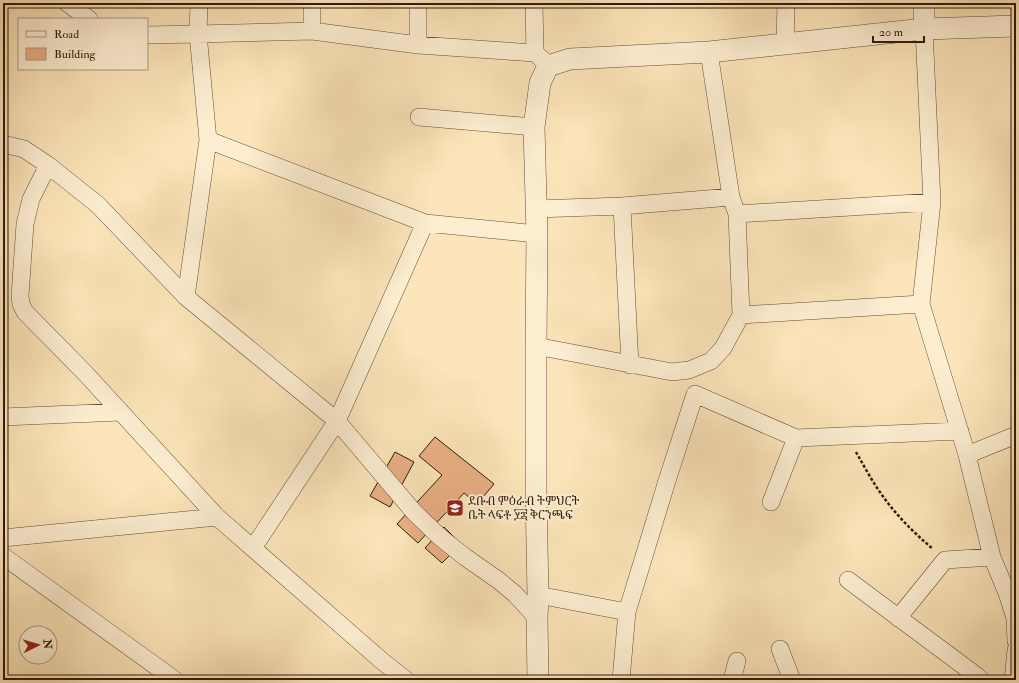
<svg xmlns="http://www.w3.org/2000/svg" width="1019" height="683" font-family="'IM FELL Double Pica','Noto Serif Ethiopic',serif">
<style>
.building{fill:#eab185;stroke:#31190b}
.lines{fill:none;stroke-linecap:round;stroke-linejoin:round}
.minor-casing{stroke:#644c37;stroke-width:18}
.tertiary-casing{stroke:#644c37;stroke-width:22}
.path{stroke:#31190b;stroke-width:2.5;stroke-dasharray:3 2;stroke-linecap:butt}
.minor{stroke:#fdeed2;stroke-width:17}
.tertiary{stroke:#fdeed2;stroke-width:21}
.labels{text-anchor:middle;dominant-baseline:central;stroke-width:4;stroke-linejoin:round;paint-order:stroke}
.poi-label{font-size:12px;fill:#31190b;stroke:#fdeed2;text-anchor:start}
</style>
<rect width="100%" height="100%" fill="#fce5ba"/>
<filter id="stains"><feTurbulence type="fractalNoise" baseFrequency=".005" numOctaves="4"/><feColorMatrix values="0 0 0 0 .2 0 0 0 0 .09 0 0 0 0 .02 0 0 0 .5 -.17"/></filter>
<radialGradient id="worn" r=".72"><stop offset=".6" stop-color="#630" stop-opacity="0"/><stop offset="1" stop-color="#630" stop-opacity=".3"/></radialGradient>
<path class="building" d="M435 437 494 484 477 504 464 493 418 543 397 524 442 475 419 456Z
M395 452 414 462 390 507 370 496Z
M444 527 461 544 442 563 425 548Z"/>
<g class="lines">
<g class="minor-casing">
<path id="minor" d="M67 3 89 19
M199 3 198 34 312 31 418 45 535 53
M534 3 535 53 543 60
M924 29 932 202 921 304 967 455 992 557 1007 593 1015 618 1016 641
M312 31V3
M147 35 198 34 208 140 186 297
M418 45V3
M785 45 786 3
M419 117 534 127
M208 140 425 223
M3 144 24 149 48 165 98 205 186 297 337 421 414 512 440 537 465 557 498 580 515 594 537 618
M48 165 31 199 25 224 20 296 21 304 25 312 86 374 217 517 382 661 406 680
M622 206 630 365
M536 209 622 206 731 197
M737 214 932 202
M741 315 921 304
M536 346 672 372 689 370 711 361 723 348 741 315 737 214 731 197 709 52
M3 417 121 412
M967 455 1016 435
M771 502 796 438
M3 538 217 517
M253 548 337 421 425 223 537 234
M3 556 175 680
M848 580 977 676 981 680
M538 595 627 612
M898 618 945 560 992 557
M780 649 792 680
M621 680 627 612 666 484 695 394 796 438 960 431
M732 680 737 661
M1013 680 1016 650"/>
</g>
<g class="tertiary-casing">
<path id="tertiary" d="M924 3V29
M538 680 537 618 538 595 536 494V346L537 234 534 127 540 83 548 66 570 59 709 52 924 29 1016 26"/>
</g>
<path class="path" d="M856 452C864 466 872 481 882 495 896 515 914 533 933 549"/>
<use href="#minor" class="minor"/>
<use href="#tertiary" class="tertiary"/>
</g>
<defs>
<g id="school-square" transform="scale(0.9)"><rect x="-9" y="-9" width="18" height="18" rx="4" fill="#8f2418" stroke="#fdeed2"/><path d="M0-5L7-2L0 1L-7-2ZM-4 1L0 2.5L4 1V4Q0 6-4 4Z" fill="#fff"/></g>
</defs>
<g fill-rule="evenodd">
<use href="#school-square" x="455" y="508"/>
</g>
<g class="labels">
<g class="poi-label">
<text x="468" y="501">ደቡብ ምዕራብ ትምህርት<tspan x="468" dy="14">ቤት ላፍቶ ፶፰ ቅርንጫፍ</tspan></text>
</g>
</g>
<rect width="1019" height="683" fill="none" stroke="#fce5ba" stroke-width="16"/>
<rect x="4" y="4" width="1011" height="675" fill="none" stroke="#31190b" stroke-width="2"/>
<rect x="8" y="8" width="1003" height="667" fill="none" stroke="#31190b"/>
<rect x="18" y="18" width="130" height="52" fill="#fdeed2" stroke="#ab9982"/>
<rect x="26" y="31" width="20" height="6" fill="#fdeed2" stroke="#ab9982"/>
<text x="54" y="38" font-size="12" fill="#31190b">Road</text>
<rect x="26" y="48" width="20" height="12" fill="#eab185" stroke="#ab9982"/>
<text x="54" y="58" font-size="12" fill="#31190b">Building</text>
<g transform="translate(38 645) rotate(85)"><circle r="19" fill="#fdeed2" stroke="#ab9982"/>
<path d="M0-3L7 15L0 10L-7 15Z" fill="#8f2418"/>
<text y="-6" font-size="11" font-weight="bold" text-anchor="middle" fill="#31190b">N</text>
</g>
<path d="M873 36v6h51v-6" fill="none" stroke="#31190b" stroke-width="2"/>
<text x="879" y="36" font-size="12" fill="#31190b" stroke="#fdeed2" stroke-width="3" paint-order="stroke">20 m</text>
<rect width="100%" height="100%" filter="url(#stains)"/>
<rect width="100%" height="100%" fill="url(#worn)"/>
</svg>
